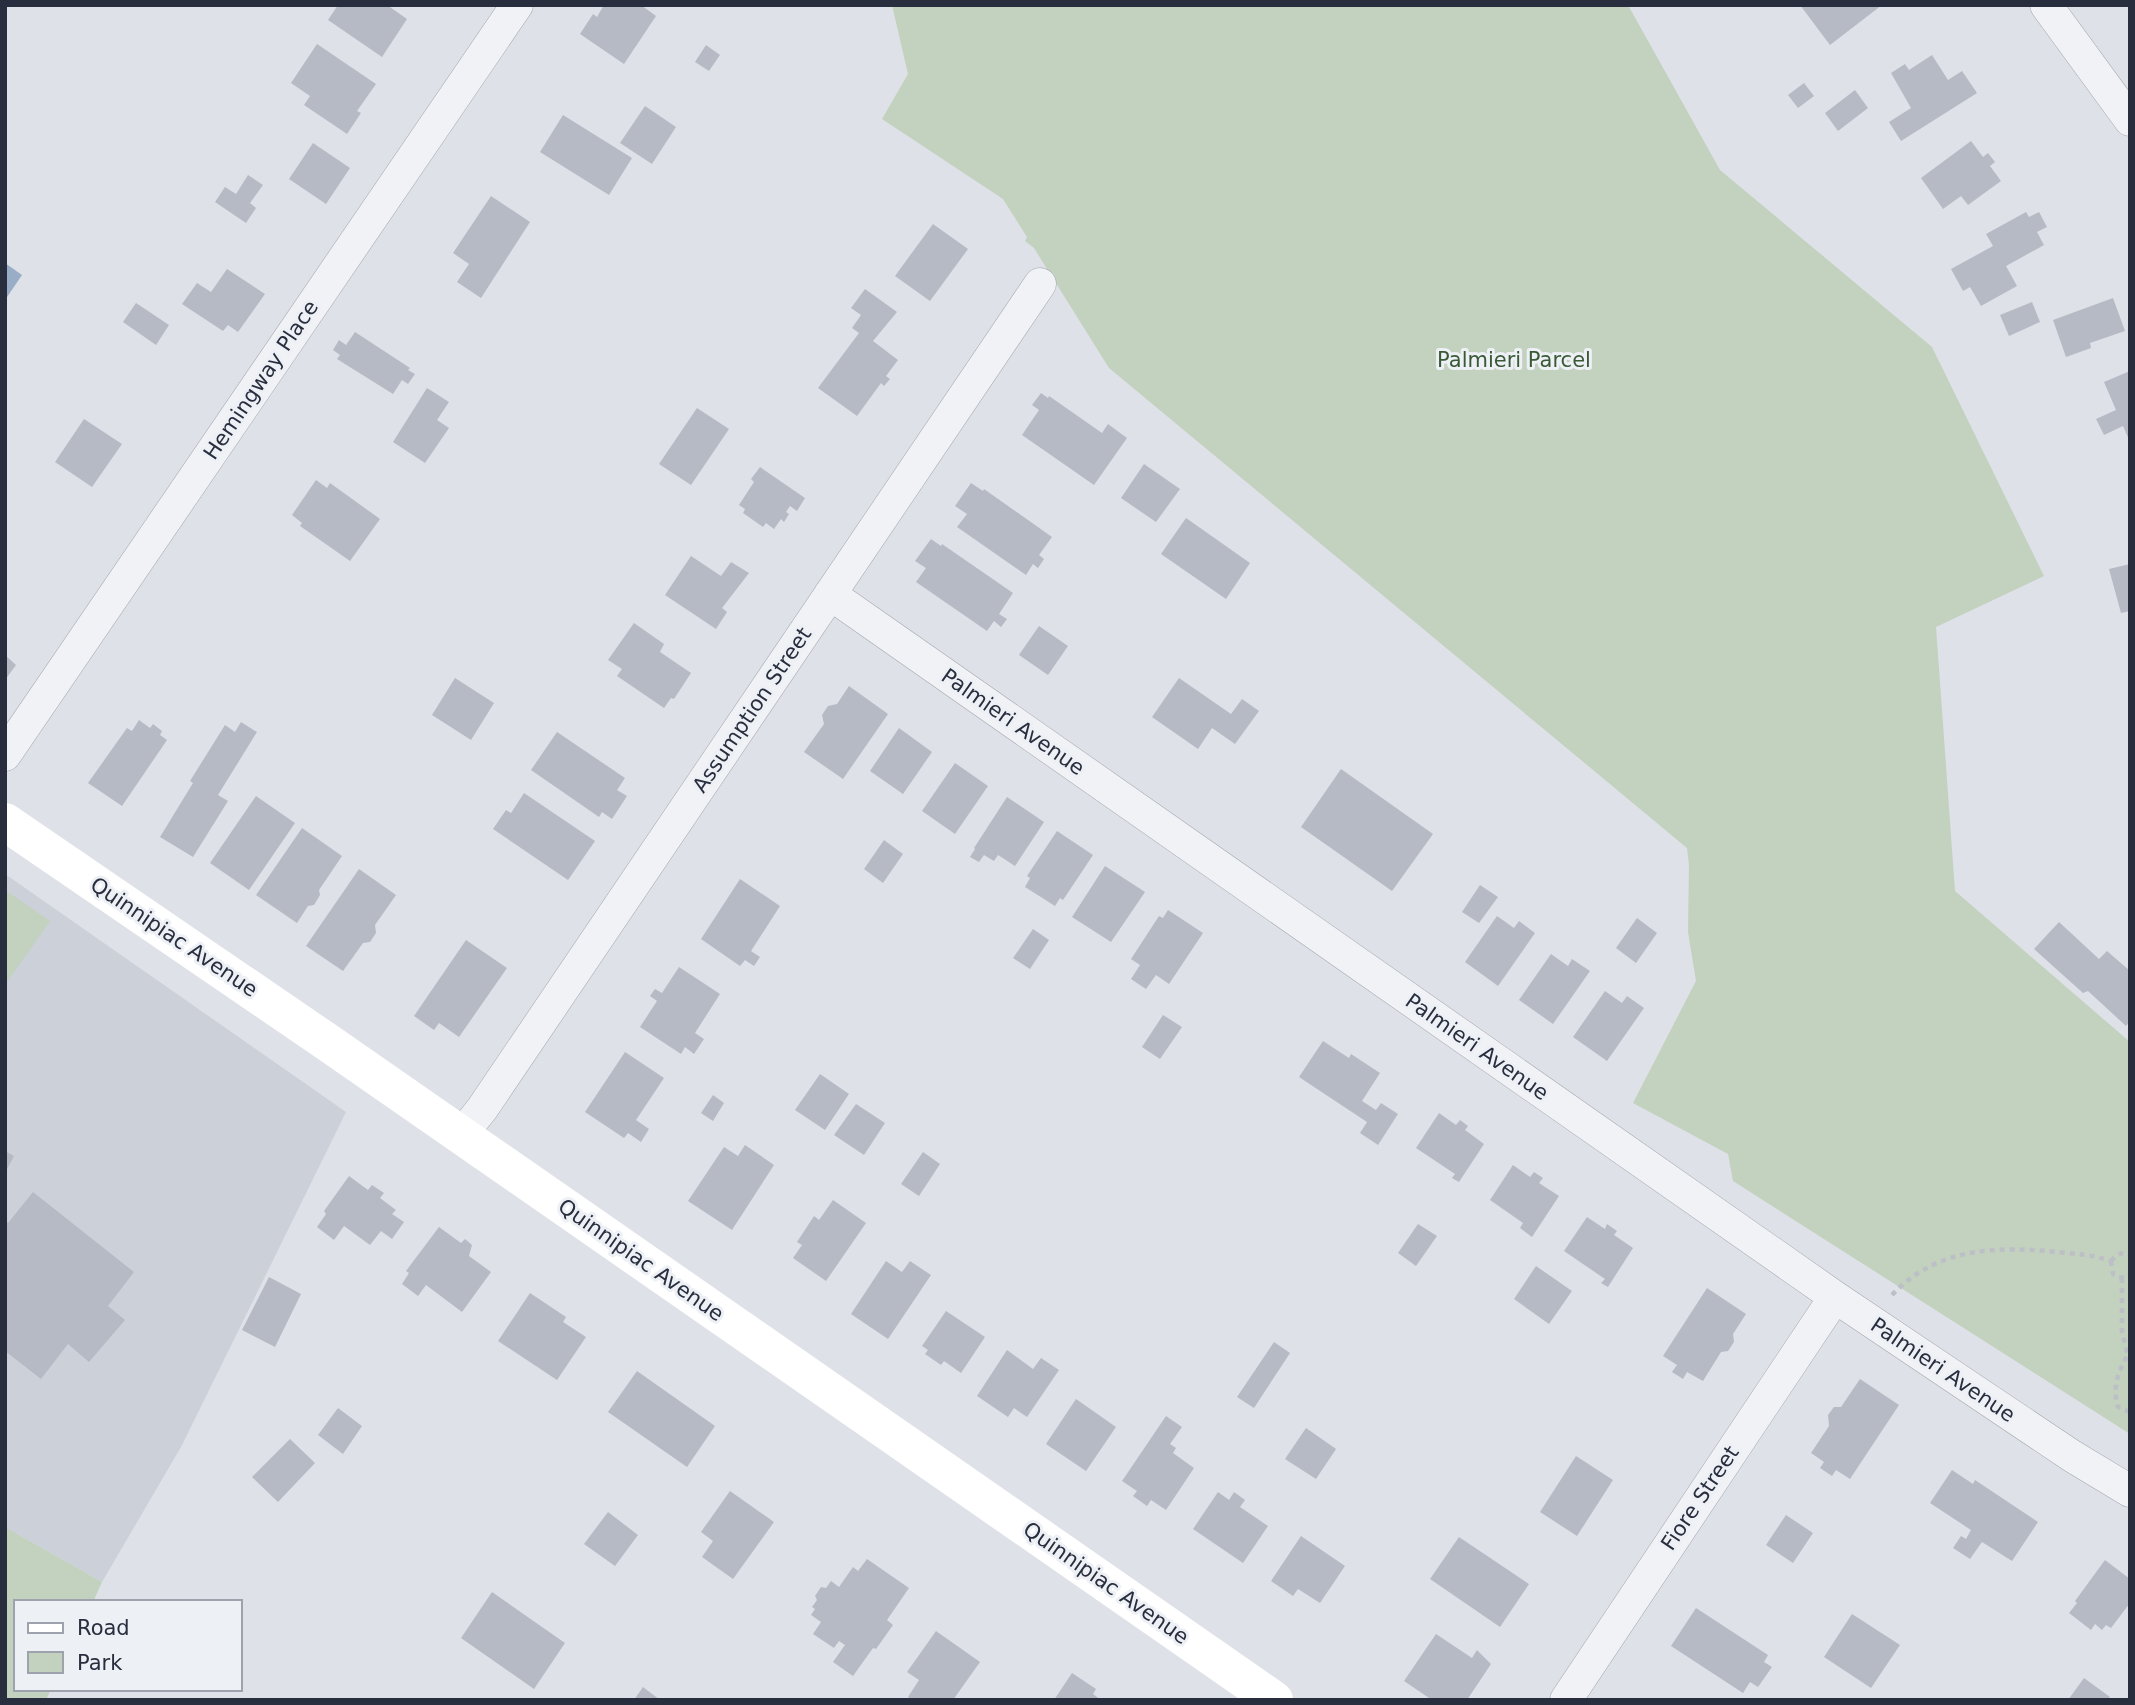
<svg xmlns="http://www.w3.org/2000/svg" width="2135" height="1705" font-family="'DejaVu Sans',sans-serif">
<style>
.built{fill:#ccd0d9}
.green{fill:#c3d1bf}
.water{fill:#99adc7}
.building{fill:#b6bac4}
.lines{fill:none;stroke-linecap:round;stroke-linejoin:round}
.minor-casing{stroke:#a4a8b1;stroke-width:33}
.path{stroke:#bdbfc6;stroke-width:4.5;stroke-dasharray:5 5;stroke-linecap:butt}
.minor{stroke:#f1f2f6;stroke-width:32}
.secondary{stroke:#fff;stroke-width:38}
.labels{text-anchor:middle;dominant-baseline:central;stroke-width:6;stroke-linejoin:round;paint-order:stroke}
.park-label{font-size:21px;fill:#3a5935;stroke:#edf0f5}
.street-label{font-size:21px;fill:#282e3e;stroke:#edf0f5}
</style>
<rect width="100%" height="100%" fill="#dee1e7"/>
<path class="built" d="M5 874 346 1112 181 1447 102 1582 5 1527Z"/>
<path class="green" d="M892 5H1628L1720 170 1932 347 2044 576 1936 627 1955 891 2130 1042V1434L1733 1181 1728 1154 1633 1103 1696 981 1688 932 1689 865 1687 848 1109 368 1034 248 1025 241 1027 237 1003 199 882 119 908 74Z
M5 890 50 921 5 985Z
M5 1527 102 1582 93 1602H16V1689H51L46 1700H5Z"/>
<path class="water" d="M5 263 22 275 5 300Z"/>
<path class="building" d="M338 5H387L407 19 382 57 328 20Z
M604 5H641L656 16 624 64 580 34 593 14 597 17Z
M1800 5H1882L1830 45Z
M317 44 376 84 357 111 361 113 347 134 304 105 310 96 291 83Z
M706 45 720 55 709 71 695 62Z
M1932 55 1948 80 1962 71 1977 93 1901 141 1889 122 1911 108 1891 73 1905 64 1909 70Z
M1804 83 1814 96 1798 108 1788 95Z
M1855 90 1868 108 1838 131 1825 113Z
M645 106 676 127 652 164 620 143Z
M563 115 632 158 609 195 540 152Z
M1971 141 1983 157 1988 153 1995 162 1990 166 2001 181 1968 205 1961 196 1943 209 1921 178Z
M313 143 350 168 326 204 289 179Z
M248 175 263 185 250 203 256 208 246 223 215 202 225 187 236 194Z
M491 196 530 222 481 298 457 282 469 264 453 253Z
M2026 212 2029 217 2039 212 2047 227 2037 232 2044 245 2006 266 2017 286 1981 306 1970 287 1963 291 1951 269 1993 246 1986 234Z
M933 224 968 249 930 301 895 276Z
M227 269 265 294 238 332 228 325 223 331 182 304 197 283 211 292Z
M865 289 897 312 873 341 898 360 886 376 890 379 884 386 881 383 857 416 818 388 859 333 852 328 861 315 851 308Z
M2113 298 2125 331 2090 343 2091 348 2066 357 2053 320Z
M2032 302 2040 322 2009 336 2000 315Z
M136 303 169 325 156 345 123 322Z
M355 332 410 368 408 370 415 374 408 384 402 380 393 394 337 359 340 355 333 350 339 340 346 345Z
M2130 371V442L2123 426 2104 435 2096 419 2116 410 2104 382Z
M427 388 449 402 437 420 449 428 425 463 393 442Z
M1041 393 1048 398 1049 396 1102 433 1108 424 1127 438 1094 485 1022 435 1039 410 1032 405Z
M697 408 729 429 691 485 659 464Z
M84 419 122 444 92 487 55 462Z
M1144 464 1180 489 1156 522 1121 498Z
M760 467 805 498 797 511 790 506 786 512 789 514 784 522 781 519 774 529 766 523 763 527 743 513 745 509 739 505 754 482 751 479Z
M316 480 327 488 330 483 380 519 350 561 300 526 302 523 292 515Z
M971 483 983 491 984 489 1052 537 1039 555 1044 559 1038 568 1033 564 1026 575 957 527 967 514 955 506Z
M1186 518 1250 563 1226 599 1161 554Z
M931 539 941 546 942 544 1013 593 999 614 1007 619 1001 627 994 621 987 631 916 582 926 568 915 561Z
M691 556 721 576 731 562 749 573 722 608 727 612 716 629 665 595Z
M2130 564V611L2121 613 2109 569Z
M634 623 664 644 660 652 691 673 674 699 671 698 664 708 617 676 622 669 608 660Z
M1039 626 1068 646 1048 675 1019 655Z
M5 655 16 665 5 680Z
M455 678 494 703 471 740 432 715Z
M1179 678 1231 714 1242 699 1259 711 1235 744 1212 728 1198 749 1152 717Z
M849 686 888 714 843 779 804 752 824 724 822 715 828 706 837 704Z
M139 720 150 728 153 724 162 731 160 735 167 740 122 806 88 783 127 728 132 731Z
M241 722 257 732 218 795 228 801 193 857 160 837 193 783 190 781 225 725 235 732Z
M899 728 932 752 903 794 870 771Z
M557 732 625 778 617 790 627 796 612 819 602 812 599 817 531 770Z
M955 763 988 786 955 834 922 811Z
M1341 769 1433 834 1392 891 1301 827Z
M524 793 595 841 568 880 493 829 506 810 511 813Z
M256 796 295 823 249 890 210 863Z
M1007 797 1044 822 1015 866 998 855 994 861 984 855 979 862 970 857 975 849 974 848Z
M302 828 342 856 319 890 320 895 314 905 308 906 297 923 256 895Z
M1057 831 1093 855 1063 900 1060 898 1055 906 1025 887 1030 878 1027 876Z
M884 840 903 854 883 883 864 869Z
M1105 866 1145 892 1111 942 1072 917Z
M359 869 396 895 375 925 376 933 370 942 363 943 343 971 306 946Z
M740 879 780 906 751 951 760 957 754 966 745 960 740 966 701 939Z
M1480 885 1498 897 1479 923 1462 912Z
M1168 910 1203 933 1169 984 1156 975 1146 989 1131 979 1140 965 1131 959 1159 916 1163 918Z
M1497 916 1514 928 1519 921 1535 933 1498 986 1465 962Z
M1637 918 1657 933 1636 963 1616 948Z
M2059 922 2099 959 2107 951 2130 971V1021L2126 1026 2088 991 2083 993 2034 949Z
M1033 929 1049 940 1030 969 1013 958Z
M466 940 507 968 459 1037 439 1023 434 1030 414 1016Z
M1551 954 1568 966 1572 959 1590 971 1553 1024 1519 1000Z
M679 967 720 994 695 1033 704 1039 694 1054 685 1047 681 1054 640 1027 657 1001 650 996 655 989 662 993Z
M1605 991 1622 1003 1627 996 1644 1008 1607 1061 1573 1037Z
M1163 1015 1182 1027 1160 1059 1142 1047Z
M1323 1041 1349 1058 1351 1054 1380 1073 1362 1101 1376 1110 1381 1103 1398 1114 1378 1145 1360 1133 1367 1122 1299 1077Z
M625 1052 664 1078 636 1120 649 1129 641 1142 628 1133 624 1138 585 1112Z
M820 1074 849 1094 825 1130 795 1110Z
M713 1095 724 1103 713 1121 701 1113Z
M856 1104 885 1123 864 1155 834 1135Z
M1439 1113 1456 1125 1460 1120 1468 1126 1465 1130 1484 1144 1459 1182 1452 1178 1455 1174 1416 1148Z
M745 1145 774 1165 732 1230 688 1201 724 1147 738 1156Z
M5 1151 14 1156 5 1173Z
M923 1152 940 1164 919 1196 901 1184Z
M1513 1165 1530 1177 1534 1172 1543 1178 1539 1183 1559 1196 1532 1237 1520 1228 1523 1223 1490 1200Z
M349 1176 368 1190 372 1185 384 1193 380 1198 396 1210 392 1214 404 1222 392 1239 381 1231 370 1245 344 1226 334 1240 317 1227 326 1214 324 1211Z
M33 1192 134 1272 108 1306 125 1320 89 1362 68 1344 41 1379 5 1351V1221L8 1223Z
M833 1200 866 1223 826 1281 793 1258 802 1245 797 1242 814 1216 819 1220Z
M1587 1217 1605 1229 1607 1224 1617 1231 1614 1235 1633 1248 1608 1287 1601 1283 1605 1279 1564 1251Z
M1418 1224 1437 1236 1416 1266 1398 1253Z
M439 1227 461 1243 465 1239 472 1245 469 1256 491 1272 462 1312 426 1285 418 1296 402 1284 409 1273 406 1271Z
M886 1261 902 1272 910 1261 931 1275 888 1339 851 1314Z
M1536 1266 1572 1291 1549 1324 1514 1299Z
M269 1277 301 1294 275 1347 242 1330Z
M1707 1288 1746 1314 1733 1334 1734 1342 1728 1351 1721 1352 1703 1381 1687 1372 1683 1379 1672 1372 1677 1365 1663 1356Z
M530 1293 566 1317 563 1322 586 1337 557 1380 498 1341Z
M946 1311 985 1337 961 1373 944 1361 941 1365 925 1354 928 1350 922 1346Z
M1274 1342 1290 1353 1254 1408 1237 1397Z
M1007 1350 1033 1369 1041 1358 1059 1370 1027 1417 1014 1408 1008 1417 977 1396Z
M637 1371 715 1426 687 1467 608 1412Z
M1860 1379 1899 1405 1850 1479 1836 1470 1832 1476 1820 1468 1824 1462 1811 1453 1829 1426 1828 1415 1834 1407H1841Z
M1076 1399 1116 1427 1086 1471 1046 1444Z
M338 1408 362 1426 343 1454 318 1435Z
M1166 1416 1182 1427 1170 1444 1176 1448 1173 1453 1194 1468 1166 1510 1151 1500 1147 1506 1133 1496 1137 1491 1122 1481Z
M1306 1428 1336 1449 1316 1479 1285 1459Z
M290 1439 315 1463 278 1502 252 1477Z
M1576 1456 1613 1480 1577 1536 1540 1512Z
M1952 1470 1973 1484 1975 1480 2038 1522 2012 1561 1982 1542 1970 1559 1953 1548 1961 1536 1966 1539 1971 1530 1930 1503Z
M730 1491 774 1522 733 1579 702 1557 713 1541 701 1532Z
M1218 1492 1229 1500 1234 1492 1245 1500 1240 1507 1268 1526 1243 1563 1193 1529Z
M608 1512 638 1535 615 1566 584 1544Z
M1786 1515 1813 1533 1793 1563 1766 1545Z
M1301 1536 1345 1566 1320 1603 1298 1589 1293 1596 1271 1581Z
M1459 1537 1529 1584 1500 1627 1430 1579Z
M867 1559 909 1588 887 1620 893 1625 876 1649 873 1648 853 1676 833 1662 845 1645 839 1641 834 1648 813 1634 821 1622 811 1615 815 1609 812 1607 817 1600 815 1596 821 1587 826 1588 831 1581 839 1587 853 1567 858 1571Z
M2105 1560 2130 1579V1603L2111 1628 2106 1625 2102 1630 2095 1624 2091 1630 2069 1613 2077 1603 2075 1601Z
M492 1592 565 1643 534 1689 461 1638Z
M1696 1608 1768 1655 1764 1662 1772 1667 1758 1687 1750 1682 1743 1693 1671 1646Z
M1852 1614 1900 1645 1871 1688 1824 1657Z
M936 1631 980 1662 953 1700H912L908 1697 919 1680 907 1672Z
M1436 1634 1472 1658 1477 1650 1491 1664 1467 1700H1432L1404 1681Z
M1072 1673 1096 1689 1093 1694 1101 1700H1054Z
M2084 1678 2110 1697 2108 1700H2068Z
M643 1687 660 1700H634Z"/>
<g class="lines">
<g class="minor-casing">
<path id="minor" d="M2046 5 2130 120
M830 594 1835 1297 2072 1456 2130 1491
M5 755 517 5
M461 1135 482 1109 1040 284
M1566 1700 1835 1297"/>
</g>
<path class="path" d="M2111 1261 2113 1274 2118 1277 2127 1278 2130 1276
M2111 1261C2117 1254 2122 1251 2130 1255
M2122 1278V1332L2128 1355C2118 1371 2112 1388 2118 1407L2130 1412
M1892 1295C1937 1247 1997 1246 2058 1252 2077 1254 2094 1255 2111 1261"/>
<use href="#minor" class="minor"/>
<path class="secondary" d="M5 822 330 1044 1274 1700"/>
</g>
<g class="labels">
<g class="park-label">
<text x="1514" y="360">Palmieri Parcel</text>
</g>
<g class="street-label">
<text transform="translate(261 380) rotate(-56)">Hemingway Place</text>
<text transform="translate(752 710) rotate(-56)">Assumption Street</text>
<text transform="translate(1013 722) rotate(35)">Palmieri Avenue</text>
<text transform="translate(174 937) rotate(34)">Quinnipiac Avenue</text>
<text transform="translate(1477 1047) rotate(35)">Palmieri Avenue</text>
<text transform="translate(641 1260) rotate(35)">Quinnipiac Avenue</text>
<text transform="translate(1943 1370) rotate(34)">Palmieri Avenue</text>
<text transform="translate(1700 1498) rotate(-56)">Fiore Street</text>
<text transform="translate(1106 1583) rotate(35)">Quinnipiac Avenue</text>
</g>
</g>
<rect width="2135" height="1705" fill="none" stroke="#282e3e" stroke-width="14"/>
<rect x="14" y="1600" width="228" height="91" fill="#edf0f5" stroke="#9ea2ac" stroke-width="2"/>
<rect x="28" y="1623" width="35" height="10" fill="#ffffff" stroke="#9ea2ac" stroke-width="2"/>
<text x="77" y="1635" font-size="21" fill="#282e3e">Road</text>
<rect x="28" y="1652" width="35" height="21" fill="#c3d1bf" stroke="#9ea2ac" stroke-width="2"/>
<text x="77" y="1670" font-size="21" fill="#282e3e">Park</text>
</svg>
